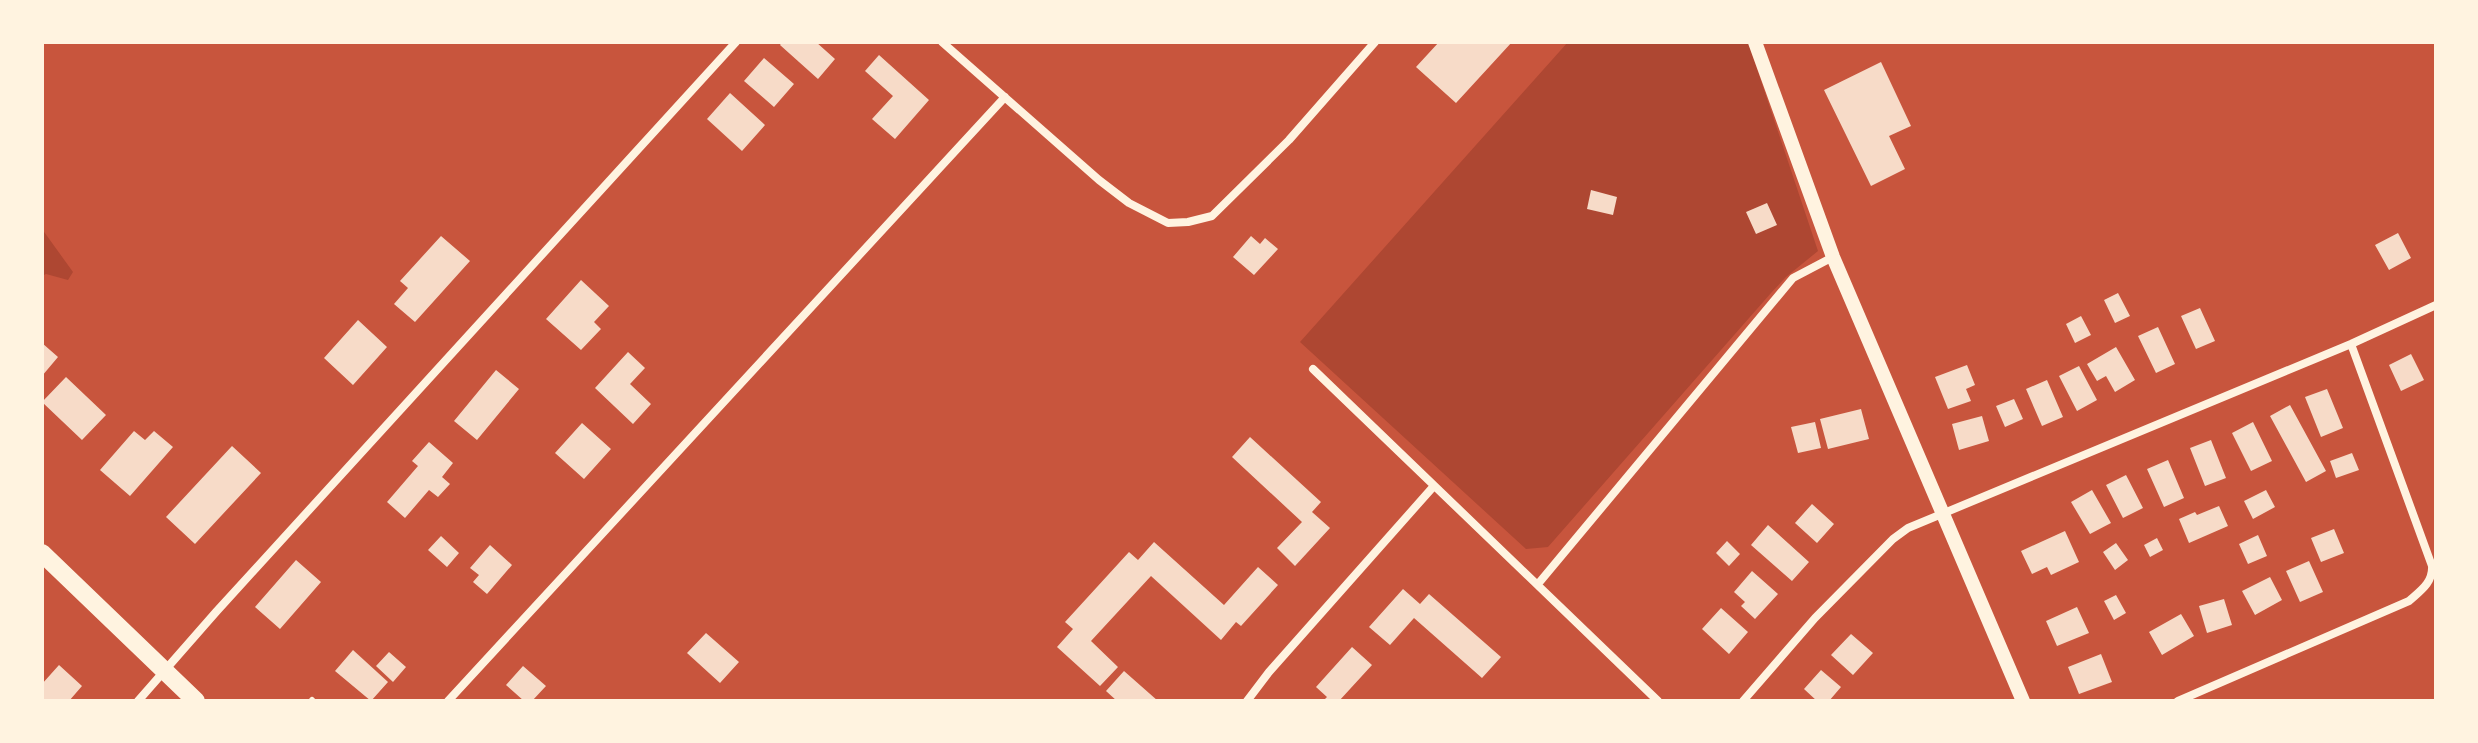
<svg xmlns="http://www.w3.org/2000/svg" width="2478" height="743" font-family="Signika,sans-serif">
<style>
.green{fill:#ae4732}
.building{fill:#f7dbc8}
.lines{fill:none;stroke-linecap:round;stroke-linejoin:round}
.service{stroke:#fff3e0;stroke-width:6}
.minor{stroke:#fff3e0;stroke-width:8}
.tertiary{stroke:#fff3e0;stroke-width:14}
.primary{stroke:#fff3e0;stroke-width:18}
</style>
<rect width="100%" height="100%" fill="#c8553d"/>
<path class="green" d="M1568 42H1748L1818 251 1786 277 1771 293 1548 547 1526 549 1300 342Z
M42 229 73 272 68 280 46 274 42 276Z"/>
<path class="building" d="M782 42H816L835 59 818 79 780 45Z
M1439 42H1512L1456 103 1416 67Z
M879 55 929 100 895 139 872 119 893 96 865 71Z
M764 58 794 84 774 107 744 81Z
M1881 62 1911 126 1889 136 1905 169 1871 186 1824 90Z
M730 93 765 125 742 151 707 119Z
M1591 190 1617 197 1613 215 1587 209Z
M1767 203 1777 225 1756 234 1746 212Z
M2398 233 2411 258 2389 270 2375 245Z
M441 236 470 261 415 322 394 304 408 288 400 281Z
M1251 236 1260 244 1265 238 1278 249 1254 275 1233 257Z
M581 280 609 306 594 322 601 329 581 350 546 319Z
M2118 293 2130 316 2115 323 2104 300Z
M2200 308 2215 341 2196 349 2181 316Z
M2081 316 2091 335 2075 343 2066 324Z
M358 320 387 347 353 385 324 358Z
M2158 327 2175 364 2156 373 2138 336Z
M42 343 58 357 42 376Z
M2116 347 2135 380 2115 392 2106 376 2097 381 2087 364Z
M628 352 645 368 630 384 651 404 633 424 595 388Z
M2411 354 2424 380 2401 391 2389 365Z
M1967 365 1975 385 1966 389 1971 401 1948 409 1935 377Z
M2079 366 2097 400 2077 411 2059 376Z
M496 370 519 389 477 440 454 421Z
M66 377 106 415 82 440 42 402Z
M2047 380 2063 417 2042 426 2026 389Z
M2327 389 2343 428 2321 437 2305 397Z
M2014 399 2023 419 2005 427 1996 406Z
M2290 405 2326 471 2306 482 2270 416Z
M1861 409 1869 439 1828 449 1820 419Z
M1982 416 1989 441 1959 450 1952 424Z
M1815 422 1821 448 1798 453 1791 427Z
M2253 422 2272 461 2251 471 2232 433Z
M582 423 611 449 584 479 555 453Z
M134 431 145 440 154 431 173 447 130 496 100 470Z
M1250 437 1321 502 1312 512 1330 528 1295 566 1277 548 1302 522 1232 457Z
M2211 440 2226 478 2205 486 2190 448Z
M429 442 453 463 442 477 450 484 438 497 429 490 405 518 387 502 418 466 412 461Z
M232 446 261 473 195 544 166 517Z
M2352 453 2359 470 2336 478 2330 461Z
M2168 460 2184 498 2164 507 2147 469Z
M2126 475 2143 508 2123 518 2106 485Z
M2092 490 2111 523 2090 534 2071 502Z
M2266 490 2275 507 2253 519 2244 501Z
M1812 504 1834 524 1817 543 1795 523Z
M2219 506 2228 526 2189 543 2179 519 2195 512 2197 515Z
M1768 525 1809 562 1792 581 1751 545Z
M2334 529 2344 553 2321 562 2311 538Z
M2065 531 2079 562 2051 575 2047 567 2032 574 2021 551Z
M2258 535 2267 556 2248 564 2239 544Z
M441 536 459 553 447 567 428 550Z
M2157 538 2163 550 2150 557 2144 545Z
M1727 541 1740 554 1729 566 1716 553Z
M1154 542 1224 605 1258 567 1278 585 1241 626 1236 622 1221 640 1151 576 1091 641 1118 667 1100 686 1057 647 1073 629 1065 622 1129 552 1138 560Z
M2116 543 2128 560 2115 570 2103 552Z
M490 545 512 565 487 594 473 582 479 575 470 568Z
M296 560 321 582 280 629 255 607Z
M2309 561 2323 592 2300 602 2286 571Z
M1752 571 1778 594 1755 619 1741 606 1745 602 1734 592Z
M2270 577 2282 600 2255 615 2242 591Z
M1403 589 1420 604 1429 594 1501 657 1482 678 1414 618 1390 645 1369 627Z
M2116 595 2126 613 2114 620 2104 601Z
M2224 599 2232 625 2207 633 2199 606Z
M2077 607 2089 633 2057 646 2046 621Z
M1721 608 1748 632 1729 654 1702 629Z
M2181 614 2194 636 2162 655 2149 632Z
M706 633 739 662 720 683 687 653Z
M1851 634 1873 653 1853 675 1831 655Z
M1352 647 1372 665 1339 701H1323L1327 697 1316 687Z
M353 650 388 682 371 701 335 671Z
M389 652 406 667 393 682 376 666Z
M2101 654 2112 682 2079 694 2068 667Z
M59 665 82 686 69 701H42V684Z
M523 666 546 686 532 701H524L506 685Z
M1821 670 1841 687 1829 701H1817L1804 689Z
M1124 671 1158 701H1117L1106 691Z"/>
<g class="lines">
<path class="service" d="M312 700 313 701"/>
<path class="minor" d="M942 42 1099 180 1129 203 1168 223 1188 222 1212 216 1289 140 1375 42
M1313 369 1658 701
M1538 584 1793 278 1833 257
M138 701 216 612 736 42
M448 701 1005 97
M1247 701 1269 672 1433 487
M1743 701 1815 618 1893 539 1908 528 2351 344 2436 305
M2178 701 2409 601C2420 591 2433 583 2432 566L2351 344"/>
<path class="tertiary" d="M1755 42 1833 257 2023 701"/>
<path class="primary" d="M42 553 196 701"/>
</g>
<rect width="2478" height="743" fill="none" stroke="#fff3e0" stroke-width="88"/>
</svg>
